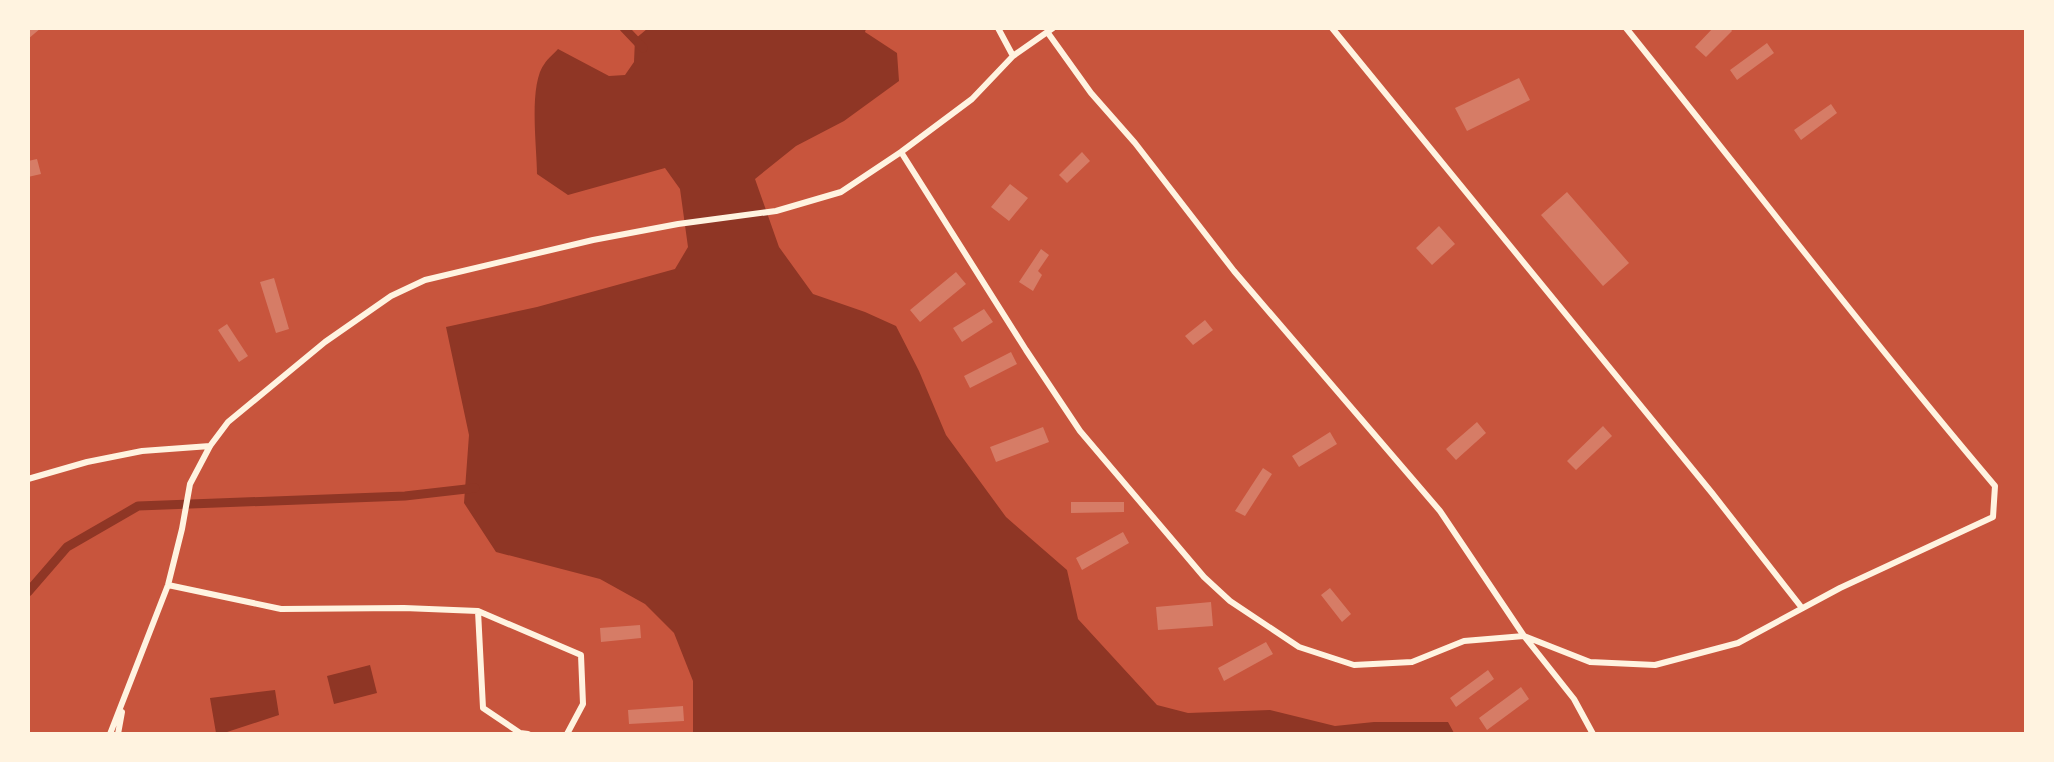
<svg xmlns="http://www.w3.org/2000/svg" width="2054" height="762" font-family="Cabin,sans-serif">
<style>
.water{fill:#8f3625}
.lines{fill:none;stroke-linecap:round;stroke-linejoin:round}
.stream{stroke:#8f3625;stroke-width:9}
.building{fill:#d67c66}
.minor{stroke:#fff3e0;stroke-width:6}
</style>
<rect width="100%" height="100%" fill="#c8553d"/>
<path class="water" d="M647 29H866L865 32 897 53 899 81 844 121 796 146 755 179 779 247 813 294 865 312 896 326 919 371 946 435 1006 517 1067 570 1078 619 1157 705 1188 713 1270 710 1335 726 1374 722H1448L1454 733H693V681L674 633 645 604 600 579 496 552 464 503 469 435 446 327 537 307 675 269 688 247 680 189 665 168 568 195 537 174C537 147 528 84 545 63 548 58 554 54 558 49L609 76 625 75 634 62 635 39Z
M370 665 377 693 334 704 327 676Z
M275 690 279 715 224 733H216L210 698Z"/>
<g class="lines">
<path class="stream" d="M624 28 643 48
M28 592 67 547 138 506 405 496 475 488"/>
</g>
<path class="building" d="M28 28H41L28 39Z
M1713 28H1730L1732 31 1706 57 1695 47Z
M1767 43 1774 53 1737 80 1730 70Z
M1519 78 1530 100 1467 131 1455 108Z
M1831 104 1837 113 1801 140 1794 130Z
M1082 152 1090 161 1067 183 1059 175Z
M37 159 41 174 28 177V161Z
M1010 184 1028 198 1009 221 991 207Z
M1567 192 1629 263 1603 286 1541 215Z
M1439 226 1455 244 1432 265 1416 248Z
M1041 249 1049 255 1038 271 1042 275 1033 291 1019 282Z
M956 272 966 284 920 322 910 310Z
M274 278 289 329 276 333 260 282Z
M984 309 993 322 962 342 953 328Z
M1205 320 1213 330 1193 345 1185 336Z
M227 324 248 356 239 362 218 330Z
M1011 352 1017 364 970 388 964 376Z
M1477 422 1486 433 1456 460 1446 449Z
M1603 426 1612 436 1576 470 1567 461Z
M1043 427 1049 442 996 462 990 447Z
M1330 432 1337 444 1299 467 1292 456Z
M1263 468 1272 474 1245 516 1235 511Z
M1071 502H1124V512L1071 513Z
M1123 532 1129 543 1082 570 1076 558Z
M1330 588 1351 614 1342 622 1321 595Z
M1211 602 1213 626 1158 630 1156 607Z
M640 625 641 638 601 642 600 628Z
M1266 642 1273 654 1224 681 1218 668Z
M1488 670 1494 679 1456 707 1450 698Z
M1521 687 1529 699 1487 730 1479 718Z
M683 706 684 721 629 724 628 710Z"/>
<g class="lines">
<path class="minor" d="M998 28 1013 56
M1332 28 1712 493 1802 608
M1048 33 1091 93 1135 143 1234 271 1440 511 1524 636 1574 699 1593 734
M901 152 1026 350 1080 431 1204 577 1230 601 1299 647 1354 665 1412 662 1464 641 1524 636 1590 662 1655 665 1738 643 1840 588 1993 517 1995 486C1868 336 1749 181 1626 28
M28 479 87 462 142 451 210 446
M168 585 281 609 404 608 478 611 581 655 583 704 567 734
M478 611 483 708 520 733 528 734
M110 734 168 585 182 529 190 484 210 446 228 422 325 342 391 296 425 280 593 240 678 224 776 211 841 192 901 152 972 99 1013 56 1053 28
M118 734 122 712"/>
</g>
<rect width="2054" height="762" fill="none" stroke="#fff3e0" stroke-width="60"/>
</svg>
